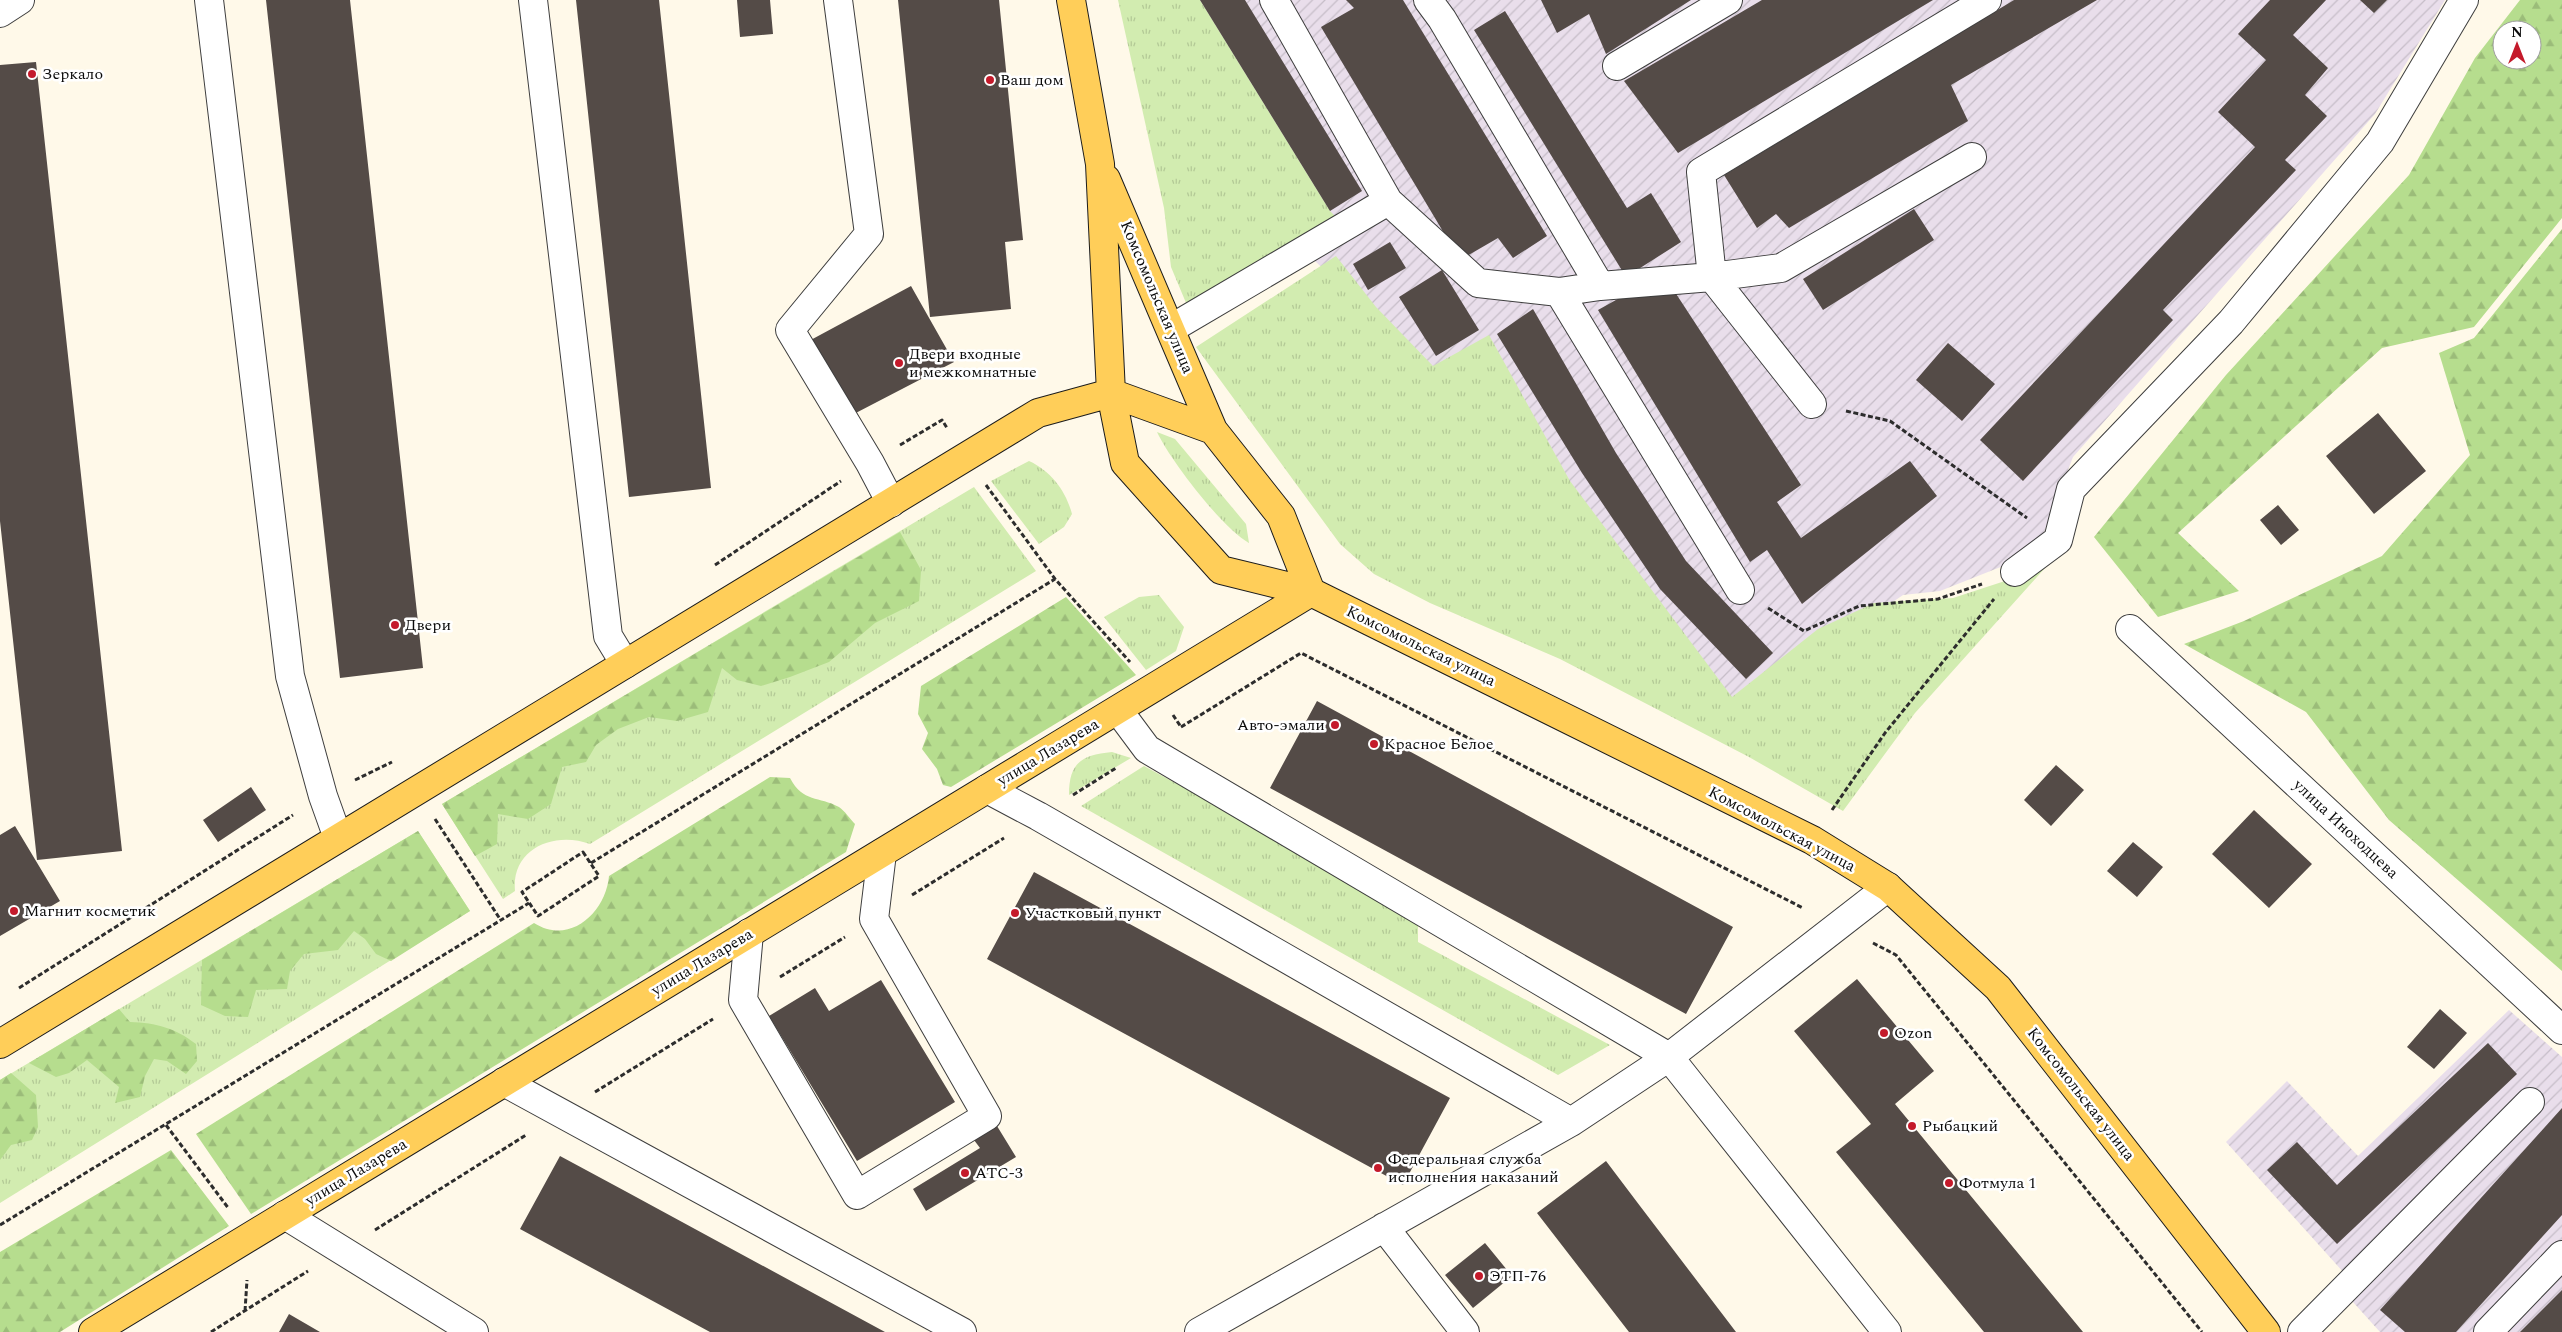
<svg xmlns="http://www.w3.org/2000/svg" width="2562" height="1332" font-family="Spectral,serif">
<style>
.industrial{fill:url(#industrial-furrows)}
.grass{fill:url(#grass-tufts)}
.forest{fill:url(#forest-firs);fill-rule:evenodd}
.building{fill:#544b47}
.lines{fill:none;stroke-linecap:round;stroke-linejoin:round}
.minor-casing{stroke:#3e3e3e;stroke-width:30}
.major-casing{stroke:#1c1c1c;stroke-width:30}
.path{stroke:#2d2d2d;stroke-width:3;stroke-dasharray:5 2.5;stroke-linecap:butt}
.minor{stroke:#fff;stroke-width:28}
.major{stroke:#ffce59;stroke-width:28}
.poi-dot{fill:#c41a2b;stroke:#fff;stroke-width:2}
.labels{text-anchor:middle;dominant-baseline:central;stroke-width:5;stroke-linejoin:round;paint-order:stroke}
.poi-label{font-size:16px;fill:#0b0b0b;stroke:#fff;text-anchor:start}
.street-label{font-size:16px;fill:#0b0b0b;stroke:#fff}
</style>
<defs>
<pattern id="industrial-furrows" width="10" height="10" patternUnits="userSpaceOnUse" patternTransform="scale(1.25)"><rect width="10" height="10" fill="#e9deeb"/><path d="M-1 1l2-2M0 10L10 0M9 11l2-2" fill="none" stroke="#c6bdc8"/></pattern>
<pattern id="grass-tufts" width="24" height="20" patternUnits="userSpaceOnUse" patternTransform="scale(1.25)"><rect width="24" height="20" fill="#d2ecb0"/><path d="M3 7l-1-3M5 7V3M7 7l1-3M15 17l-1-3M17 17v-4M19 17l1-3" fill="none" stroke="#b3c996"/></pattern>
<pattern id="forest-firs" width="22" height="20" patternUnits="userSpaceOnUse" patternTransform="scale(1.25)"><rect width="22" height="20" fill="#b6dd8e"/><path d="M5 1l3.5 6h-7zM16 11l3.5 6h-7z" fill="#9bbc79"/></pattern>
</defs>
<rect width="100%" height="100%" fill="#fff9e9"/>
<path class="industrial" d="M1180 0H2445L2375 114 2073 457 2036 553 1940 591 1903 595 1732 712 1386 327 1302 249Z
M2509 1010 2562 1057V1332H2380L2343 1291 2345 1274 2226 1142 2287 1081 2358 1156Z"/>
<path class="grass" d="M1118 0H1200L1330 211 1339 220 1189 310 1171 267 1164 208Z
M1336 256 1376 307 1433 366 1489 335 1570 481 1732 697 1818 629 1874 603 1953 598 2045 568 1915 713 1843 811 1749 757 1560 659 1430 603 1374 574 1340 544 1196 347Z
M1157 432 1175 439 1246 524 1249 543C1223 529 1170 460 1157 432Z
M1029 461C1051 471 1066 491 1072 514L1064 527 1039 544 991 481Z
M974 487 1036 571 590 844C555 831 511 848 515 891L503 899 442 804Z
M1159 595 1184 627 1176 651 1146 670 1104 617 1139 597Z
M1112 752 1131 758 1069 795C1069 762 1082 755 1112 752Z
M1144 766 1418 914V942L1610 1045 1558 1075 1081 806Z
M418 831 470 911 0 1203V1080Z"/>
<path class="forest" d="M2520 0H2562V218L2474 327 2382 348 2178 533 2239 591 2158 617 2094 537 2226 375 2409 175 2475 58ZM2502 30H2532V60H2502Z
M2562 229V971L2389 820 2306 712 2184 644 2244 621 2382 556 2470 455 2439 353 2474 338Z
M900 532 921 570 919 601 875 623 829 662 790 677 761 686 737 680 722 668 708 712 677 721 649 717 618 729 596 745 586 762 562 767 551 804 528 819 498 814 497 844 475 856 442 804Z
M1066 597 1136 675 951 787 943 785 937 769 922 749 928 733 918 714 921 686Z
M770 777 790 778C803 803 819 796 839 807 845 811 850 819 855 824L846 852 251 1214 196 1134 534 923C570 946 606 912 609 876Z
M418 831 470 911 391 961 376 954 365 939 354 931 338 950 304 954 290 971 287 989 256 990 248 1017 225 1016 201 1005 202 960Z
M119 1009 130 1022C157 1023 175 1028 196 1044L197 1061 186 1074 167 1061 154 1059 145 1076 140 1097 115 1103 119 1087 87 1060 69 1073 56 1077 29 1063Z
M11 1073 36 1095 38 1127 32 1140 11 1145 0 1160V1080Z
M171 1150 229 1226 60 1332H0V1252Z"/>
<path class="building" d="M266 0H350L423 668 340 678Z
M576 0H659L711 488 629 497Z
M737 0H770L773 34 740 37Z
M898 0H999L1023 240 1005 242 1011 309 930 317Z
M1200 0H1245L1362 191 1330 211Z
M1346 0H1403L1547 236 1513 258 1498 238 1460 260 1321 27 1354 8Z
M1541 0H1691L1606 54 1589 14 1557 33Z
M1762 0H1933L1678 153 1624 81Z
M2014 0H2097L1951 85 1968 121 1789 228 1776 214 1757 228 1724 175Z
M2270 0H2326L2293 35 2328 68 2305 95 2327 116 2285 160 2296 170 2163 310 2173 320 2023 481 1980 440 2255 147 2218 112 2266 60 2238 34Z
M2360 0H2387L2374 13Z
M1505 11 1627 208 1651 193 1681 242 1626 277 1474 30Z
M36 62 122 851 37 860 0 521V65Z
M1914 209 1934 240 1823 310 1803 279Z
M1390 242 1406 268 1368 290 1353 264Z
M1442 270 1479 330 1436 356 1399 297Z
M1669 283 1801 485 1777 502 1801 538 1910 461 1937 496 1802 604 1767 550 1750 562 1598 310 1641 286Z
M911 286 954 362 850 416 807 342Z
M1533 309 1616 453 1686 561 1773 653 1746 679 1660 589 1582 473 1497 334Z
M1948 343 1995 384 1962 421 1916 380Z
M2378 413 2426 471 2374 514 2326 456Z
M2278 505 2299 530 2281 545 2260 520Z
M1317 701 1733 927 1686 1014 1270 788Z
M2056 765 2084 790 2051 826 2024 800Z
M251 787 266 810 218 842 203 820Z
M2254 810 2312 864 2269 908 2212 854Z
M15 826 60 901 0 936V835Z
M2133 842 2163 867 2137 897 2107 871Z
M1034 872 1450 1098 1403 1185 987 959Z
M1857 979 1934 1071 1895 1104 2083 1332H1984L1836 1152 1871 1124 1794 1031Z
M881 980 955 1102 857 1161 769 1016 815 988 829 1011Z
M2440 1009 2467 1033 2434 1069 2407 1047Z
M2488 1043 2517 1074 2337 1244 2267 1170 2297 1142 2337 1185Z
M2562 1108V1215L2456 1332H2405L2380 1310Z
M997 1126 1016 1157 926 1211 913 1189 980 1148 974 1140Z
M560 1156 625 1191 885 1332H710L520 1229Z
M1606 1161 1640 1206 1736 1332H1629L1537 1213Z
M1485 1243 1512 1276 1473 1308 1445 1275Z
M2562 1290V1332H2520Z
M289 1314 320 1332H279Z"/>
<g class="lines">
<g class="minor-casing">
<path id="minor" d="M209 0 290 676 323 796 338 838
M533 0 608 636 625 664
M838 0 869 234 790 330 870 463 891 503
M1274 0 1388 201
M0 13 20 0
M1617 66 1728 0
M1972 157 1781 268 1712 277 1701 172 1987 0
M1600 286 1712 277 1812 404
M1559 292 1740 590
M1172 328 1388 201 1478 283 1559 292 1600 286 1442 19 1428 0
M2015 572 2058 540 2071 489 2231 322 2380 142 2464 0
M2130 629 2562 1030
M1118 710 1147 749 1669 1057 1887 1332
M987 789 1038 816 1571 1122
M749 933 743 1000 857 1195 987 1116 874 919 882 853
M504 1082 962 1332
M285 1215 474 1332
M1384 1227 1465 1332
M1199 1332 1571 1122 1669 1057 1888 887
M2302 1332 2530 1102
M2488 1332 2562 1255"/>
</g>
<g class="major-casing">
<path id="major" d="M1071 0 1100 164 1111 393 1125 463 1221 570 1311 592 1812 840 1888 887 1998 988 2266 1332
M1106 179 1213 430
M1111 393 1213 430 1281 516 1311 592
M0 1044 1038 413 1111 393
M93 1332 1311 592"/>
</g>
<path class="path" d="M1846 411 1890 421 2027 518
M900 445 942 420 947 428
M986 485 1055 579 1130 662
M715 565 841 481
M1768 608 1804 631 1859 606 1938 599 1982 584
M1173 715 1181 727
M1181 727 1301 653 1803 908
M355 780 392 762
M1073 795 1116 768
M1832 810 1885 733 1994 599
M435 819 500 919
M583 852 599 876 538 916 522 892Z
M591 863 1055 579
M912 895 1004 838
M1873 943 1896 955 2202 1332
M780 977 845 937
M19 988 293 815
M595 1092 713 1019
M166 1125 229 1209
M0 1225 529 903
M375 1230 526 1135
M245 1311 247 1280
M211 1332 308 1271"/>
<use href="#minor" class="minor"/>
<use href="#major" class="major"/>
</g>
<g class="poi-dot">
<circle cx="32" cy="74" r="5"/>
<circle cx="990" cy="80" r="5"/>
<circle cx="899" cy="363" r="5"/>
<circle cx="395" cy="625" r="5"/>
<circle cx="1335" cy="725" r="5"/>
<circle cx="1374" cy="744" r="5"/>
<circle cx="14" cy="911" r="5"/>
<circle cx="1015" cy="913" r="5"/>
<circle cx="1884" cy="1033" r="5"/>
<circle cx="1912" cy="1126" r="5"/>
<circle cx="1378" cy="1168" r="5"/>
<circle cx="965" cy="1173" r="5"/>
<circle cx="1949" cy="1183" r="5"/>
<circle cx="1479" cy="1276" r="5"/>
</g>
<g class="labels">
<g class="poi-label">
<text x="42" y="74">Зеркало</text>
<text x="1000" y="80">Ваш дом</text>
<text x="909" y="354">Двери входные<tspan x="909" dy="18">и межкомнатные</tspan></text>
<text x="405" y="625">Двери</text>
<text x="1325" y="725" text-anchor="end">Авто-эмали</text>
<text x="1384" y="744">Красное Белое</text>
<text x="24" y="911">Магнит косметик</text>
<text x="1025" y="913">Участковый пункт</text>
<text x="1894" y="1033">Ozon</text>
<text x="1922" y="1126">Рыбацкий</text>
<text x="1388" y="1159">Федеральная служба<tspan x="1388" dy="18">исполнения наказаний</tspan></text>
<text x="975" y="1173">АТС-3</text>
<text x="1959" y="1183">Фотмула 1</text>
<text x="1489" y="1276">ЭТП-76</text>
</g>
<g class="street-label">
<text transform="translate(1157 297) rotate(67)">Комсомольская улица</text>
<text transform="translate(1421 646) rotate(26)">Комсомольская улица</text>
<text transform="translate(1048 752) rotate(-31)">улица Лазарева</text>
<text transform="translate(1782 829) rotate(28)">Комсомольская улица</text>
<text transform="translate(2346 829) rotate(43)">улица Иноходцева</text>
<text transform="translate(702 962) rotate(-31)">улица Лазарева</text>
<text transform="translate(2081 1094) rotate(52)">Комсомольская улица</text>
<text transform="translate(356 1172) rotate(-31)">улица Лазарева</text>
</g>
</g>
<g transform="translate(2517 45)"><circle r="24" fill="#ffffff" stroke="#9d9d9d"/>
<path d="M0-4L9 19L0 12L-9 19Z" fill="#c41a2b"/>
<text y="-8" font-size="14" font-weight="bold" text-anchor="middle" fill="#0b0b0b">N</text>
</g>
</svg>
